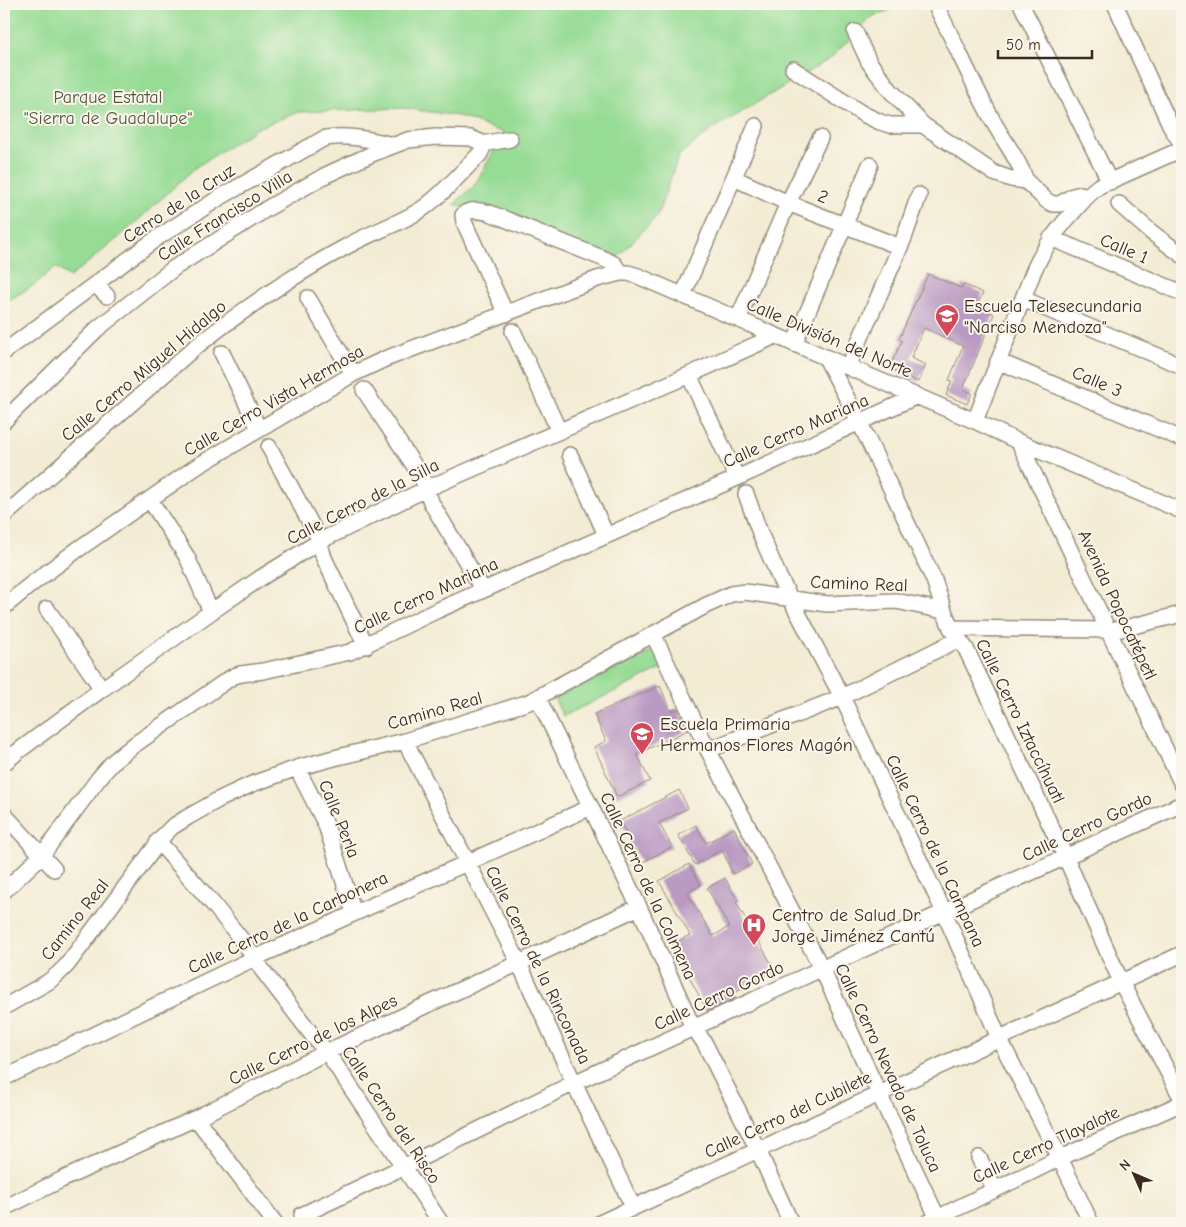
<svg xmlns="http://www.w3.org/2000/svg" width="1186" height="1227" font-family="'Comic Neue',sans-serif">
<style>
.green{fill:#97dc95;stroke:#69835a}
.building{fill:#ba9ac2}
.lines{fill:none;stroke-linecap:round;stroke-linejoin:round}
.minor-casing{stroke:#978b7a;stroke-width:18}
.minor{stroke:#fff;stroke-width:15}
.labels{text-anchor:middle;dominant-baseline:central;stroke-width:4;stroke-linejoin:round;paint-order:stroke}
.park-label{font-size:18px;fill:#52563c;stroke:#fbf7ec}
.street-label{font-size:18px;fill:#3b2a1e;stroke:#fbf7ec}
.poi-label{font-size:18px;fill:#3b2a1e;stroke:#fbf7ec;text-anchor:start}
</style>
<rect width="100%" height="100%" fill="#fbf7ec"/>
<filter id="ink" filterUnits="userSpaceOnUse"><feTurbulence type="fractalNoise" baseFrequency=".02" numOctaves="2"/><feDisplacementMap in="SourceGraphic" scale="10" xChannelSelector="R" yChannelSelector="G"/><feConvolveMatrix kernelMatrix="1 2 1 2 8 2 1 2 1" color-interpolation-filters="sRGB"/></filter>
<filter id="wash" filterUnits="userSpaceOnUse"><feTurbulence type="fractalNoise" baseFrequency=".0096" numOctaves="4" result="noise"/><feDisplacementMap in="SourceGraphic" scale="20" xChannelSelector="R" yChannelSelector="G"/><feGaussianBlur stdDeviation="1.12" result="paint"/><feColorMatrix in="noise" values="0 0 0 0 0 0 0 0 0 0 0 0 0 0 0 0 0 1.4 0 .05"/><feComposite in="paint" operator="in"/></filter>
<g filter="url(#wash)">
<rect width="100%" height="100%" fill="#f3ecd5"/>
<path class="green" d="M4 4H907L873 16 831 58 713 129 679 155 657 216 614 261 454 204 474 186 504 133 459 116 403 108 299 112 259 127 196 167 123 234 70 277 55 267 34 285 4 303Z
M657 649 666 667 563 716 554 698Z"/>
<g id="blocks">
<path class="building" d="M928 274 961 288 963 284 983 293 976 307 994 314 963 389 972 393 967 404 946 395 952 381 949 380 963 346 924 328 911 358 926 365 918 382 889 368 902 341 899 339Z
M660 686 671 711 677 708 688 730 637 754 650 781 617 797 594 747 606 741 594 714Z
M679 790 688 808 659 823 672 847 641 863 620 821Z
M696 825 706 843 734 828 752 864 733 874 722 850 695 865 678 835Z
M689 864 701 885 687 893 713 936 729 927 707 888 725 878 738 901 736 902 775 970 733 993 736 998 707 1011 672 944 690 935 659 881Z"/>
</g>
</g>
<g filter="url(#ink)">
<use href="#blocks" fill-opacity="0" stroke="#978b7a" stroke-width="1"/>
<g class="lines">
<g class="minor-casing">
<path id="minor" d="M1021 4 1110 182
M1115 4 1172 129 1182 144
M937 8C956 45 973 84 993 121 1004 142 1019 159 1026 181
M855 32 869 62 890 90 923 125 994 173 1011 179 1026 181 1047 201 1053 204H1060L1073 196 1081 194 1087 196
M793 69 863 114 880 122 890 125H923
M734 178 788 203 900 247
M1119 204 1151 232 1182 255
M1051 238 1182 293
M95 284 107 296
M683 295 756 126
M308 298 353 374
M1023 299 1182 366
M506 314 464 222 463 215C470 208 481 211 490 213L602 258 614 264 620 273H628L638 276 848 367 975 421 1019 442 1182 511
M738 319 788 203 820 138
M513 331 559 431
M794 344 870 165
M4 352 157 238 219 198 323 139C341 133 374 140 392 145
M222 353 259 429
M826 358 860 423 934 580 944 611 951 628 966 649 1066 858 1121 982 1182 1099
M998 361 1182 439
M848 367 904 238 919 195
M689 375 737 478
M364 390 421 476C426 485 428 495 432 504L483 590
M4 421 97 329 174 268 268 208 326 175 374 153 408 140 436 137 471 138 480 142 482 144 510 139
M975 421 1034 270C1045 246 1057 230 1074 211 1082 202 1089 193 1099 186L1182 149
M1019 442 1108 630 1182 784
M269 447 318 537 324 558 366 646
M570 455 606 535
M746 494 760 533 780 579 842 697 944 912 999 1038 1060 1158 1091 1223
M150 500 187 557 211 612
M4 516 193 349C243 309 295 274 351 244 373 232 398 224 419 211 440 198 462 171 480 154L483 147 482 144
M4 607 29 586 77 550 196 467 353 374 385 359 597 279 620 273
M47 609 102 689
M951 628 1108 630 1121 629 1182 614
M653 634 708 750 822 969 879 1094 940 1223
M538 698 639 907 690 1021 705 1044 758 1150 791 1223
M405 741 519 963 574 1083 633 1207
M708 750 842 697 959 639
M4 763 21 749 102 689 211 612 262 577 320 541 426 489 689 375 775 336
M297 768 326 825 354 913
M4 814 54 869
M158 841 213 904 245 944 263 971 313 1036 327 1052 441 1223
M4 891 42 855 99 778 114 761 134 745 226 681 234 676 241 674 263 671 350 652 436 611 737 478 917 396
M4 1007 48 982 57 975 67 965 164 835 172 827 188 817 218 800 252 784 297 768 334 758 405 741 529 702 705 606 731 594 745 592 827 604 896 601 944 611
M4 1078 255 958 591 807
M196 1118 275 1223
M979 1158 995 1190
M4 1208 61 1180 196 1118 327 1052 418 1009 519 963 639 907
M302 1215 403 1167 574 1083 944 912 1182 804
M600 1223 1182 954
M927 1223 1060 1158 1182 1103"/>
</g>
<use href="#minor" class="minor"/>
</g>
</g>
<defs>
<g id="school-pin" transform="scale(1.25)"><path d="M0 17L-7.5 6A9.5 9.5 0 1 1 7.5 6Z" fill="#d1495b" stroke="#fbf7ec"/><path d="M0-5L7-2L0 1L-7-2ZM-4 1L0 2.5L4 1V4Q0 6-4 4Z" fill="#fff"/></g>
<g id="hospital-pin" transform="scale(1.25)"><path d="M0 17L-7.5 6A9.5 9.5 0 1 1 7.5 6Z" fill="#d1495b" stroke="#fbf7ec"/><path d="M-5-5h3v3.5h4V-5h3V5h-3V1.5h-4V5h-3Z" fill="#fff"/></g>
</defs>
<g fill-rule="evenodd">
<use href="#school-pin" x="947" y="316"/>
<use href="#school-pin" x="642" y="734"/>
<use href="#hospital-pin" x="754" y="925"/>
</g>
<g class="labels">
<g class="park-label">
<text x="108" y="97">Parque Estatal<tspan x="108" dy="21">"Sierra de Guadalupe"</tspan></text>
</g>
<g class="street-label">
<text transform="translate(823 197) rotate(22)">2</text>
<text transform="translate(179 204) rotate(-33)">Cerro de la Cruz</text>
<text transform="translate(225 216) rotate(-32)">Calle Francisco Villa</text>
<text transform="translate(1124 249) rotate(23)">Calle 1</text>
<text transform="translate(829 338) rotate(23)">Calle División del Norte</text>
<text transform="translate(144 371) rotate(-40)">Calle Cerro Miguel Hidalgo</text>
<text transform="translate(1097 382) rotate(23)">Calle 3</text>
<text transform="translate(274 401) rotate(-30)">Calle Cerro Vista Hermosa</text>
<text transform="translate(796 431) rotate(-24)">Calle Cerro Mariana</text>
<text transform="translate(363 502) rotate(-27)">Calle Cerro de la Silla</text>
<text transform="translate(859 584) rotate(2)">Camino Real</text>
<text transform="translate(426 596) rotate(-25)">Calle Cerro Mariana</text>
<text transform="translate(1117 605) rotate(65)">Avenida Popocatépetl</text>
<text transform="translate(435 711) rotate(-16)">Camino Real</text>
<text transform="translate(1020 721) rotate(64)">Calle Cerro Iztaccíhuatl</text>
<text transform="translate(339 819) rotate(68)">Calle Perla</text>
<text transform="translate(1087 827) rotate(-25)">Calle Cerro Gordo</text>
<text transform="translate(935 851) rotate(65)">Calle Cerro de la Campana</text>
<text transform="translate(648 886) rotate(65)">Calle Cerro de la Colmena</text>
<text transform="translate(75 920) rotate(-52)">Camino Real</text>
<text transform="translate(288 923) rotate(-25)">Calle Cerro de la Carbonera</text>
<text transform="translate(538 965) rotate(64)">Calle Cerro de la Rinconada</text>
<text transform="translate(719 996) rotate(-25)">Calle Cerro Gordo</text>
<text transform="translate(313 1040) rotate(-26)">Calle Cerro de los Alpes</text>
<text transform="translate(888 1068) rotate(65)">Calle Cerro Nevado de Toluca</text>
<text transform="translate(391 1115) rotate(56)">Calle Cerro del Risco</text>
<text transform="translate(788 1115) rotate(-25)">Calle Cerro del Cubilete</text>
<text transform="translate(1046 1145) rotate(-25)">Calle Cerro Tlayalote</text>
</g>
<g class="poi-label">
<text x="964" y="306">Escuela Telesecundaria<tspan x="964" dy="21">"Narciso Mendoza"</tspan></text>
<text x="660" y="724">Escuela Primaria<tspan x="660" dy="21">Hermanos Flores Magón</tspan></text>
<text x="772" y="915">Centro de Salud Dr.<tspan x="772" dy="21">Jorge Jiménez Cantú</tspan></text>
</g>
</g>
<rect width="1186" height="1227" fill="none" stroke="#fbf7ec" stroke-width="20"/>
<g transform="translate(1134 1174) rotate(315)" stroke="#fbf7ec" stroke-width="4" paint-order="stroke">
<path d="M0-4L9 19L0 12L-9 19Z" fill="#3b2a1e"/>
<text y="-8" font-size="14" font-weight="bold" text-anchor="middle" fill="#3b2a1e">N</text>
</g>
<path d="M998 50v8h94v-8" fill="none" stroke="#3b2a1e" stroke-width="2.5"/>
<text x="1006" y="50" font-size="15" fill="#3b2a1e" stroke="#fbf7ec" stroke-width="4" paint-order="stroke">50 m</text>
</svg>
